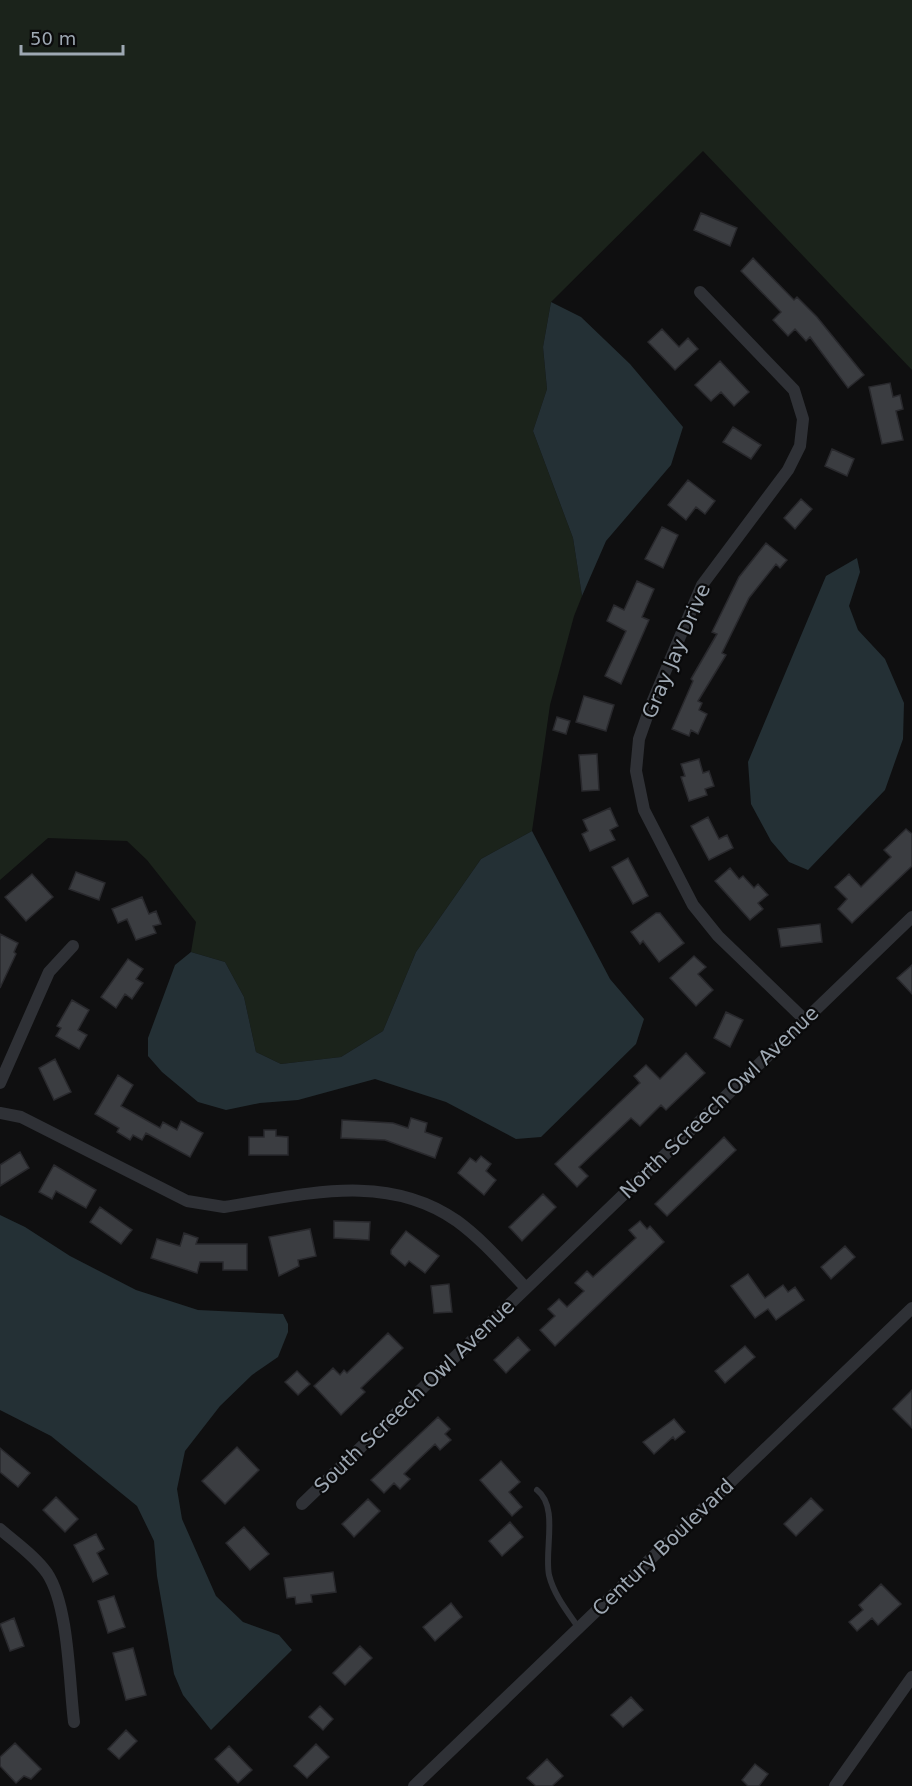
<svg xmlns="http://www.w3.org/2000/svg" width="912" height="1786" font-family="'DejaVu Sans',sans-serif">
<style>
.green{fill:#1b231b}
.water{fill:#243035}
.building{fill:#3b3d41;stroke:#29292d;stroke-width:1.5}
.lines{fill:none;stroke-linecap:round;stroke-linejoin:round}
.lane{stroke:#2f3136;stroke-width:6}
.street{stroke:#2f3136;stroke-width:12}
.labels{text-anchor:middle;dominant-baseline:central;stroke-width:4.5;stroke-linejoin:round;paint-order:stroke}
.street-label{font-size:20px;fill:#9ea8b3;stroke:#0a0a0b}
</style>
<rect width="100%" height="100%" fill="#0f0f10"/>
<path class="green" d="M0 0H912V370L703 151 551 302 543 347 547 389 533 431 573 538 582 596 574 616 550 705 532 831 481 859 416 952 383 1031 341 1057 281 1064 256 1052 244 997 225 962 191 952 196 922 147 860 127 841 48 838 0 880Z"/>
<path class="water" d="M551 302 581 317 630 364 683 427 671 465 606 541 582 596 573 538 533 431 547 389 543 347Z
M857 558 860 572 849 606 858 630 885 659 904 703 903 739 885 790 808 870 789 862 771 841 751 804 748 762 826 576Z
M532 831 610 979 644 1019 636 1044 541 1137 516 1139 446 1102 375 1079 298 1100 260 1103 226 1110 198 1102 162 1072 148 1056V1038L175 965 191 952 225 962 244 997 256 1052 281 1064 341 1057 383 1031 416 952 481 859Z
M0 1215 25 1227 70 1256 136 1290 198 1310 283 1314 288 1324V1332L278 1357 252 1375 220 1406 185 1451 177 1489 182 1519 216 1596 243 1622 279 1635 292 1650 211 1730 183 1695 174 1674 157 1576 154 1541 137 1506 51 1436 0 1410Z"/>
<path class="building" d="M701 213 737 228 730 246 694 230Z
M753 258 794 300 797 297 817 317 864 375 848 388 810 337 806 341 795 329 788 336 773 320 781 312 741 271Z
M662 329 679 347 688 338 698 349 675 370 648 342Z
M720 361 749 392 734 406 721 392 711 401 695 385Z
M890 383 893 397 900 395 903 409 896 411 903 440 882 444 869 387Z
M733 427 761 445 751 459 723 442Z
M832 449 854 459 847 476 825 466Z
M688 480 715 501 705 514 696 507 686 520 668 505Z
M801 499 812 509 795 529 784 518Z
M662 527 678 535 663 568 645 559Z
M766 543 787 560 780 568 776 564 749 598 722 653 726 655 698 701 702 703 699 710 707 714 698 734 691 730 689 736 672 729 693 681 691 679 717 634 712 632 739 577Z
M637 581 654 589 642 617 649 620 621 684 605 676 626 631 607 621 614 605 624 610Z
M584 696 614 705 606 731 576 722Z
M557 717 570 721 566 734 553 730Z
M597 754 599 790 582 791 579 755Z
M699 759 703 773 709 771 714 786 705 789 707 795 689 801 681 777 685 776 681 764Z
M610 808 618 826 610 830 615 840 590 851 582 834 588 831 583 820Z
M708 817 719 839 727 835 733 848 709 860 691 826Z
M906 829 912 834V866L852 923 838 909 847 899 835 887 849 874 861 887 891 857 884 850Z
M628 858 648 896 633 904 612 867Z
M730 868 739 879 743 876 754 888 758 884 768 895 758 903 763 909 750 920 715 881Z
M76 872 105 883 99 900 69 889Z
M32 874 53 897 26 921 5 897Z
M142 897 149 914 156 911 161 924 153 926 156 933 136 940 127 919 118 923 112 909Z
M656 913H660L684 943 659 962 643 941 640 944 631 932Z
M820 924 822 942 781 947 778 929Z
M0 934 18 943 14 952 16 954 0 988Z
M694 956 706 967 698 974 713 990 696 1006 670 978Z
M128 959 143 969 136 979 143 983 132 999 125 994 116 1008 101 997Z
M912 965V994L897 978Z
M72 1000 89 1010 78 1030 87 1035 79 1049 56 1036 61 1028 57 1026Z
M726 1012 743 1020 730 1047 714 1038Z
M686 1053 705 1073 666 1110 661 1105 640 1126 631 1118 579 1167 588 1176 577 1187 555 1164 640 1083 634 1076 646 1065 660 1079Z
M55 1059 71 1092 54 1100 39 1068Z
M118 1075 133 1085 121 1106 160 1128 163 1122 177 1130 181 1121 203 1133 190 1157 146 1133 142 1140 133 1135 130 1140 117 1132 119 1128 95 1114Z
M411 1118 427 1123 425 1132 442 1138 435 1158 385 1140 341 1138 342 1120 393 1123 408 1128Z
M264 1130H276V1136L288 1137V1155H249V1137H264Z
M724 1137 736 1150 667 1216 655 1204Z
M20 1152 29 1168 0 1186V1165Z
M481 1156 491 1164 486 1171 496 1180 484 1195 458 1173 470 1158 476 1162Z
M54 1165 96 1190 86 1208 56 1191 52 1199 39 1192Z
M543 1194 556 1207 522 1241 509 1227Z
M100 1207 132 1230 121 1244 90 1222Z
M334 1221 370 1222 369 1240 334 1238Z
M640 1221 647 1229 650 1226 664 1242 555 1346 540 1330 555 1316 548 1309 559 1299 567 1307 584 1291 575 1283 587 1271 593 1277 636 1238 629 1230Z
M310 1229 316 1256 298 1260 299 1266 279 1276 269 1237Z
M406 1231 439 1256 425 1273 409 1261 405 1266 391 1254V1250Z
M184 1233 198 1238 196 1244H247V1270H223V1262H200L197 1273 151 1258 157 1239 180 1246Z
M845 1246 855 1257 831 1279 821 1267Z
M748 1274 765 1298 783 1285 788 1292 795 1287 804 1300 776 1320 768 1309 755 1318 731 1286Z
M449 1284 452 1312 434 1313 431 1286Z
M388 1333 403 1348 361 1388 365 1392 341 1415 314 1386 333 1368 340 1375 344 1370 347 1373Z
M518 1337 530 1350 506 1373 494 1360Z
M745 1346 755 1357 725 1383 715 1371Z
M297 1371 310 1384 298 1395 285 1382Z
M912 1390V1428L893 1409Z
M438 1417 450 1429 445 1434 451 1440 440 1450 435 1444 416 1462 404 1474 410 1479 400 1489 394 1483 384 1493 371 1480Z
M674 1419 685 1432 675 1440 673 1437 654 1454 643 1442Z
M237 1447 259 1470 225 1504 202 1481Z
M0 1448 30 1473 18 1487 0 1472Z
M501 1461 520 1482 509 1492 522 1507 512 1516 480 1480Z
M56 1497 78 1519 65 1532 43 1510Z
M811 1498 823 1510 796 1536 784 1524Z
M368 1499 380 1511 354 1537 342 1524Z
M510 1522 523 1537 502 1556 489 1541Z
M244 1527 269 1554 250 1570 226 1543Z
M96 1534 104 1549 97 1553 108 1574 93 1582 74 1545Z
M333 1572 336 1592 311 1595 312 1602 296 1604 295 1597 287 1598 284 1578Z
M881 1584 901 1604 878 1625 872 1618 857 1631 849 1622 863 1610 859 1605Z
M114 1596 125 1627 108 1633 98 1601Z
M451 1603 462 1617 435 1641 423 1627Z
M14 1618 24 1646 10 1651 0 1624Z
M360 1646 372 1658 345 1685 333 1673Z
M133 1648 146 1695 126 1700 113 1653Z
M631 1697 643 1710 623 1727 611 1715Z
M320 1706 333 1719 323 1730 309 1717Z
M126 1730 137 1741 119 1759 108 1749Z
M15 1743 41 1769 31 1779 24 1776 16 1783 0 1766V1757Z
M316 1744 329 1757 307 1778 294 1766Z
M229 1746 252 1770 238 1783 215 1759Z
M547 1759 563 1776 552 1786H536L527 1778Z
M755 1764 768 1774 759 1786H748L742 1780Z"/>
<g class="lines">
<path class="lane" d="M537 1490C559 1507 544 1550 549 1575 554 1595 567 1611 578 1627"/>
<path class="street" d="M700 292 794 390 803 419 800 446 788 470 702 585 651 705 639 739 636 771 644 810 693 905 718 936 804 1019
M0 1083 49 972 73 946
M0 1113 21 1117 187 1201 224 1207C303 1195 386 1171 457 1221 483 1240 504 1265 526 1288
M302 1504 912 917
M0 1529C16 1543 35 1556 47 1573 69 1606 69 1682 74 1722
M414 1786 912 1308
M835 1786 912 1677"/>
</g>
<g class="labels">
<g class="street-label">
<text transform="translate(676 651) rotate(-67)">Gray Jay Drive</text>
<text transform="translate(719 1102) rotate(-44)">North Screech Owl Avenue</text>
<text transform="translate(414 1396) rotate(-44)">South Screech Owl Avenue</text>
<text transform="translate(663 1547) rotate(-44)">Century Boulevard</text>
</g>
</g>
<path d="M21 45v9h102v-9" fill="none" stroke="#9ea8b3" stroke-width="3"/>
<text x="30" y="45" font-size="18" fill="#9ea8b3" stroke="#0a0a0b" stroke-width="4.5" paint-order="stroke">50 m</text>
</svg>
